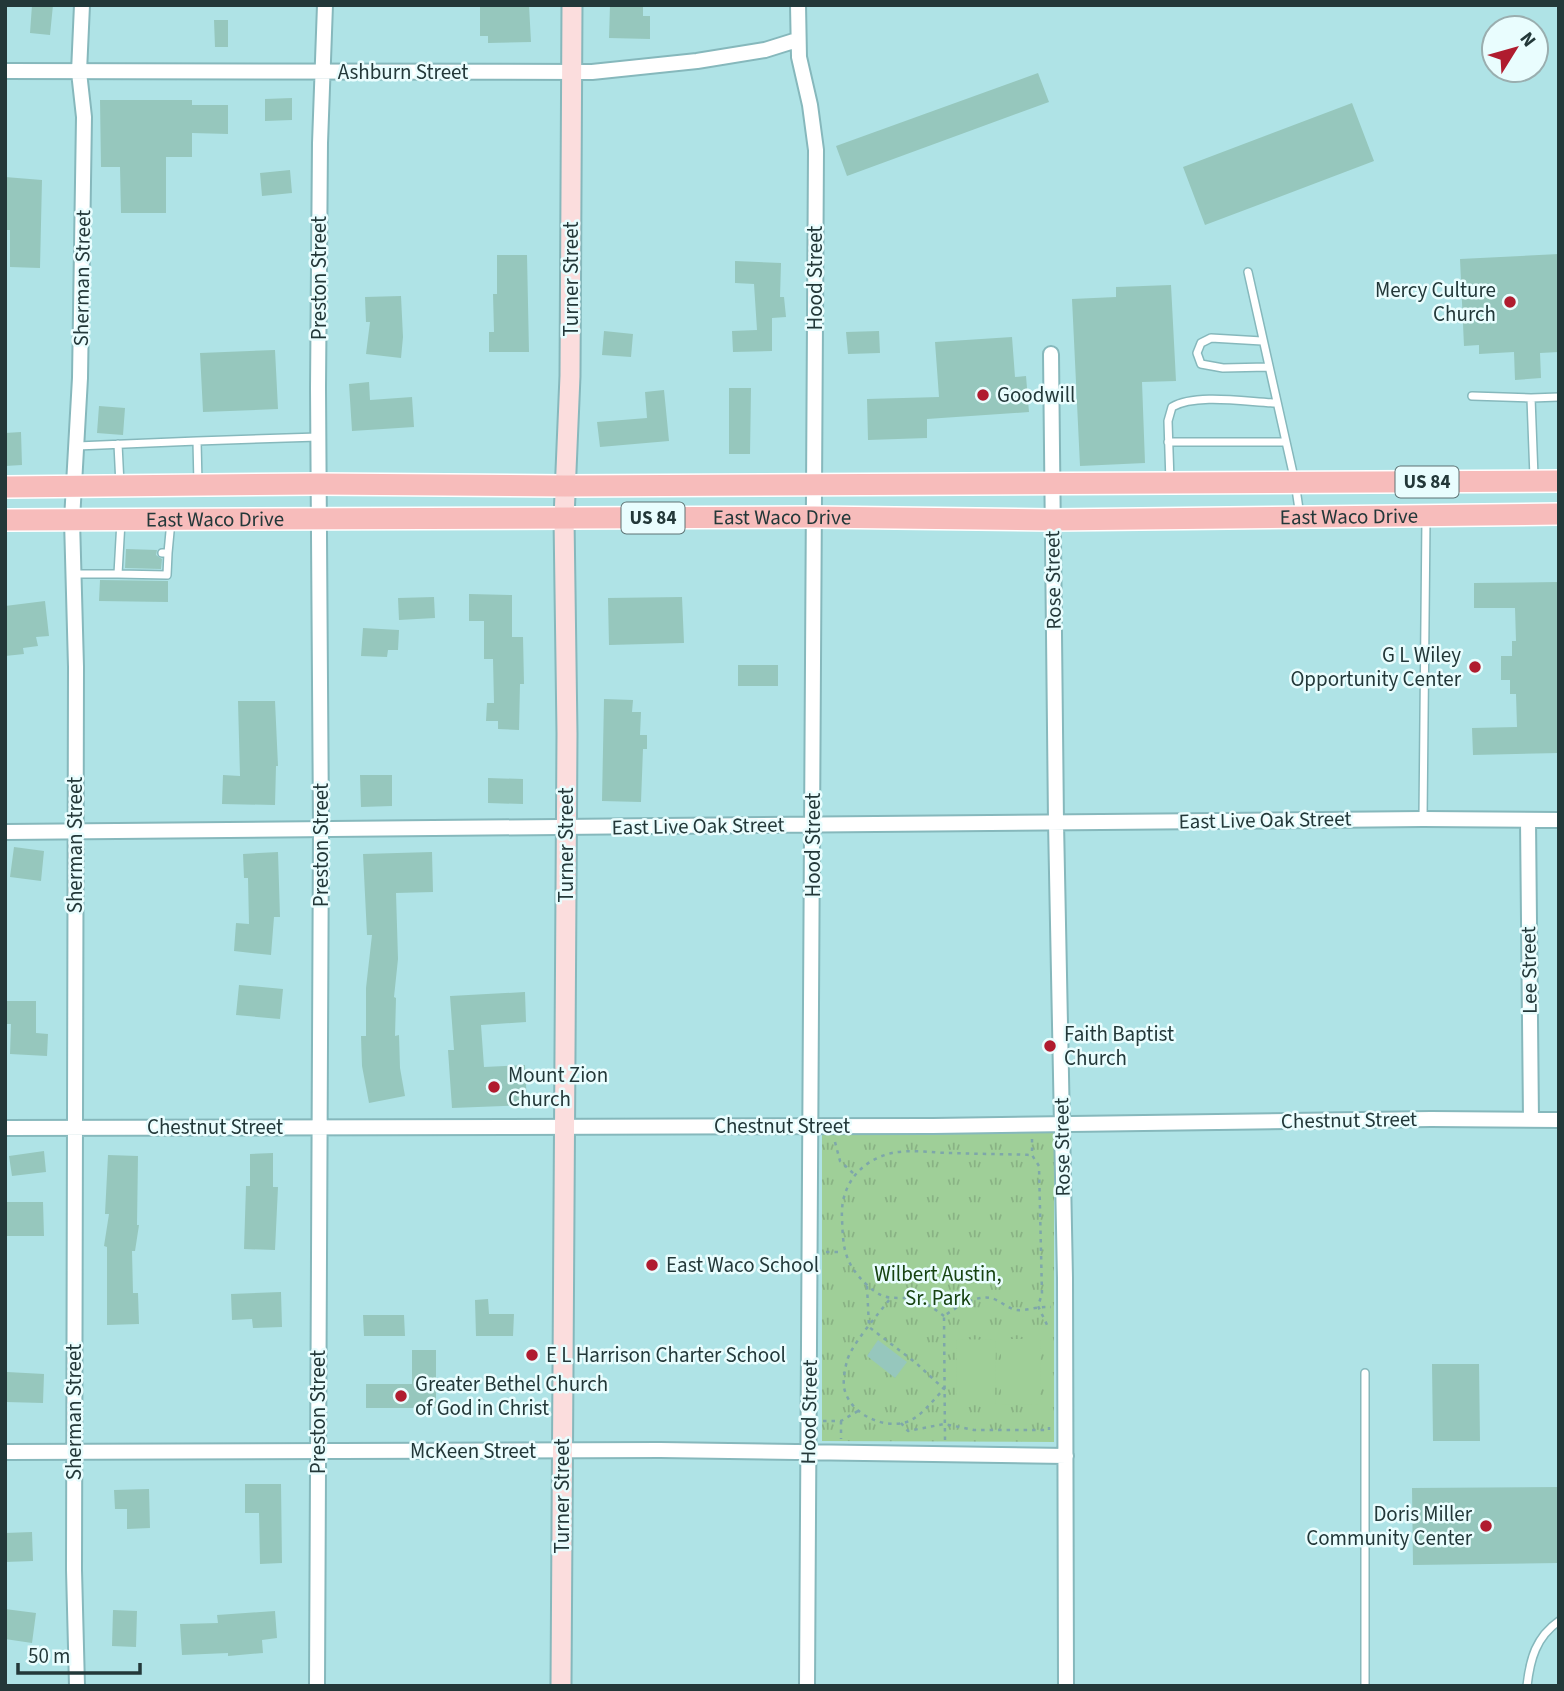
<svg xmlns="http://www.w3.org/2000/svg" width="1564" height="1691" font-family="'Source Sans 3',sans-serif">
<style>
.grass{fill:url(#grass-tufts)}
.garden{fill:#9fcf98}
.building{fill:#96c7bd}
.lines{fill:none;stroke-linecap:round;stroke-linejoin:round}
.lane-casing{stroke:#86b8bc;stroke-width:10}
.street-casing{stroke:#86b8bc;stroke-width:18}
.secondary-casing{stroke:#86b8bc;stroke-width:23}
.primary-casing{stroke:#fff;stroke-width:24}
.path{stroke:#7ea7aa;stroke-width:2.5;stroke-dasharray:3.5 5;stroke-linecap:butt}
.lane{stroke:#fff;stroke-width:7}
.street{stroke:#fff;stroke-width:14}
.secondary{stroke:#fbdddd;stroke-width:19}
.primary{stroke:#f7bcbb;stroke-width:21}
.poi-dot{fill:#b01c2f;stroke:#e9fdfe;stroke-width:2.5}
.labels{text-anchor:middle;dominant-baseline:central;stroke-width:5;stroke-linejoin:round;paint-order:stroke}
.shield{fill:#e9fdfe;stroke:#5e7374;stroke-width:2}
.shield-label{font-size:19px;font-weight:bold;fill:#233839}
.street-label{font-size:21px;fill:#233839;stroke:#e9fdfe}
.poi-label{font-size:21px;fill:#233839;stroke:#e9fdfe;text-anchor:start}
.park-label{font-size:21px;fill:#174311;stroke:#e9fdfe}
</style>
<defs>
<pattern id="grass-tufts" width="24" height="20" patternUnits="userSpaceOnUse" patternTransform="scale(1.75)"><rect width="24" height="20" fill="#9fcf98"/><path d="M3 7l-1-3M5 7V3M7 7l1-3M15 17l-1-3M17 17v-4M19 17l1-3" fill="none" stroke="#89b284"/></pattern>
</defs>
<rect width="100%" height="100%" fill="#afe3e6"/>
<path class="grass" d="M822 1130 1054 1131V1442L822 1441Z"/>
<path class="garden" d="M957 1339 996 1340 995 1405H956Z
M1001 1339H1041L1040 1405 1001 1404Z"/>
<path class="building" d="M32 5H53L50 35 30 33Z
M529 5 531 42 488 43V36H480V6Z
M610 5H643V16H650V39L609 38Z
M214 20H228V47H215Z
M1038 73 1049 102 847 176 836 146Z
M292 98V120L265 121V99Z
M100 100H192V105H228V134L192 133V157H166V213H121L120 167H101Z
M1352 103 1374 161 1205 225 1183 167Z
M290 170 292 193 262 196 260 173Z
M5 177 42 180 40 268 10 267V230H5Z
M1559 254V352L1540 353 1541 378 1515 380 1514 352 1479 354V345L1464 346 1460 259Z
M497 255H527L529 352H489V332H494L493 294H497Z
M735 261 781 263 780 297H784L786 317 772 318V351L733 352 732 331 757 330 754 284 735 283Z
M1171 285 1176 381 1142 382 1145 463 1080 466 1072 299 1116 297V287Z
M401 296 403 337 401 358 366 354 370 322H366L365 297Z
M604 331 633 334 631 357 602 355Z
M879 331 880 353 848 354 846 332Z
M1012 337 1015 377 1026 376 1029 412 927 419V438L868 440 867 399 939 397 935 342Z
M275 350 278 409 203 412 200 353Z
M369 382 370 400 412 397 414 427 352 431 349 384Z
M729 388H751L750 454H729Z
M664 390 669 441 600 447 597 422 647 418 645 392Z
M99 406 125 408 123 435 97 433Z
M21 432 22 465 5 466V433Z
M126 549 157 550 156 555 162 559 161 569 125 568Z
M100 580 168 581V602L99 601Z
M1559 582V753L1473 755 1472 728 1517 727 1516 694H1510V680H1501V656H1512V641H1516L1515 608H1474V583Z
M469 594 512 595V637H523L524 684H520L519 730 498 729V721H486L487 703H494L493 659H484V621H469Z
M434 597 435 618 399 620 398 598Z
M682 597 684 643 609 645 608 598Z
M45 601 49 636 36 637 38 646 23 648 24 654 5 656V606Z
M363 628 399 630 398 650H388L387 657 361 656Z
M738 665H778V686H738Z
M604 699 633 700 632 712H641L640 735H647V749H643L641 802 602 801Z
M238 701H275L278 766H276L275 805 222 804 223 775 240 776Z
M360 775H392V806L361 807Z
M488 778 523 779V804L488 803Z
M14 847 44 851 41 881 10 877Z
M278 852 280 917H274L271 955 234 951 236 923 249 924 248 878H244L243 854Z
M432 852 433 892 396 893 398 959 394 997 396 998 395 1036 399 1035 400 1068 405 1096 369 1103 362 1066 361 1036H366V988L372 935H367L363 854Z
M239 985 283 989 280 1019 236 1015Z
M525 992 526 1022 481 1025 484 1067 525 1065 527 1105 452 1108 448 1050H454L450 996Z
M5 1001H36V1033L48 1034 47 1056 10 1054 11 1024H5Z
M44 1151 46 1172 12 1176 9 1156Z
M273 1153V1187H278L275 1250 244 1249 246 1186H250V1154Z
M108 1155 138 1156 137 1225H139L135 1251H132L133 1293H138L139 1324 107 1325V1247L104 1246 109 1214H105Z
M5 1202H43L44 1236H5Z
M281 1292 282 1327 253 1328 252 1319 232 1320 231 1294Z
M488 1299 489 1314H514L513 1336H476L475 1300Z
M363 1315H404L405 1336H364Z
M878 1340 907 1362 895 1378 867 1356Z
M412 1350H436V1408H366V1384H412Z
M1432 1364H1479L1480 1441H1433Z
M7 1372 44 1374 43 1403 6 1402Z
M245 1484H281L282 1563 260 1564 259 1513H245Z
M1559 1487V1563L1413 1565 1412 1488Z
M149 1489 150 1528 127 1529V1509H115L114 1490Z
M32 1532 33 1561 5 1562V1533Z
M5 1609 36 1613 32 1643 5 1639Z
M113 1610 137 1611 136 1647 112 1646Z
M275 1611 277 1638 262 1640 263 1653 228 1656V1653L182 1655 180 1624 218 1623 217 1615Z"/>
<g class="lines">
<g class="lane-casing">
<path id="lane" d="M1248 272 1295 482 1300 516
M1262 341 1211 338 1201 343 1197 353 1201 364 1223 368 1268 367
M1472 396 1531 398
M1168 442H1286
M118 444 120 485
M77 446 197 441
M1534 477 1531 398 1559 397
M1170 482 1168 421 1172 407C1196 393 1247 402 1276 403
M198 484 197 441 318 437
M162 553H168L171 521
M74 574H118L121 521
M118 574 167 575 168 553
M1423 819 1426 519
M1365 1373V1686
M1527 1686C1530 1659 1536 1637 1559 1621"/>
</g>
<g class="street-casing">
<path id="street" d="M798 5 799 57 810 105 816 150 807 1686
M5 71 592 72 697 61 765 50 797 40
M1051 354 1056 822 1065 1278 1066 1686
M1528 821 1531 1120
M5 832 1423 819 1559 820
M5 1128 933 1126 1431 1119 1559 1120
M5 1452 660 1450 1066 1456
M77 1686 74 1570 76 667 72 520 80 378 84 117 79 72 82 5
M317 1686 321 829 318 388 320 143 325 5"/>
</g>
<g class="secondary-casing">
<path id="secondary" d="M561 1686 567 734 564 518 570 376 572 5"/>
</g>
<g class="primary-casing">
<g id="primary">
<path d="M5 487 318 484 565 486 1559 481"/>
<path id="s1" d="M5 520 814 517 1053 520 1559 514"/>
</g>
</g>
<path class="path" d="M1032 1139V1155L1039 1166 1042 1294 1038 1306 1049 1329
M835 1142 840 1161 854 1174
M826 1252H843
M867 1286 869 1327 916 1363 944 1389C933 1400 919 1420 903 1423 880 1428 848 1412 844 1387 843 1380 845 1368 847 1361 851 1345 879 1313 890 1299
M944 1316C936 1310 927 1303 917 1300 896 1294 888 1305 867 1285 844 1263 843 1248 842 1218 840 1185 861 1160 892 1153 910 1149 933 1153 951 1153 978 1154 1005 1154 1032 1155
M823 1421H841L858 1411
M841 1421V1439
M901 1423 908 1431 944 1424 974 1430H1049V1427
M945 1440 944 1316C957 1307 975 1295 991 1298 1000 1300 1008 1309 1017 1310 1026 1311 1038 1306 1051 1307"/>
<use href="#lane" class="lane"/>
<use href="#street" class="street"/>
<use href="#secondary" class="secondary"/>
<use href="#primary" class="primary"/>
</g>
<g class="poi-dot">
<circle cx="1510" cy="302" r="7"/>
<circle cx="983" cy="395" r="7"/>
<circle cx="1475" cy="667" r="7"/>
<circle cx="1050" cy="1046" r="7"/>
<circle cx="494" cy="1087" r="7"/>
<circle cx="652" cy="1265" r="7"/>
<circle cx="532" cy="1355" r="7"/>
<circle cx="401" cy="1396" r="7"/>
<circle cx="1486" cy="1526" r="7"/>
</g>
<g class="labels">
<g class="shield">
<rect x="1395.5" y="466.5" width="63" height="31" rx="5"/>
<rect x="621.5" y="502.5" width="63" height="31" rx="5"/>
</g>
<g class="shield-label">
<text x="1427" y="482">US 84</text>
<text x="653" y="518">US 84</text>
</g>
<g class="street-label">
<text x="403" y="72">Ashburn Street</text>
<text transform="translate(82 278) rotate(-89)">Sherman Street</text>
<text transform="translate(319 278) rotate(-90)">Preston Street</text>
<text transform="translate(815 278) rotate(-90)">Hood Street</text>
<text transform="translate(571 279) rotate(-90)">Turner Street</text>
<text stroke="none"><textPath href="#s1" startOffset="1344">East Waco Drive</textPath></text>
<text stroke="none"><textPath href="#s1" startOffset="777">East Waco Drive</textPath></text>
<text stroke="none"><textPath href="#s1" startOffset="210">East Waco Drive</textPath></text>
<text transform="translate(1053 580) rotate(-91)">Rose Street</text>
<text transform="translate(1265 820) rotate(-1)">East Live Oak Street</text>
<text transform="translate(698 826) rotate(-1)">East Live Oak Street</text>
<text transform="translate(75 845) rotate(-90)">Sherman Street</text>
<text transform="translate(321 845) rotate(-90)">Preston Street</text>
<text transform="translate(566 845) rotate(-90)">Turner Street</text>
<text transform="translate(813 845) rotate(-90)">Hood Street</text>
<text transform="translate(1529 970) rotate(-91)">Lee Street</text>
<text transform="translate(1349 1120) rotate(-1)">Chestnut Street</text>
<text x="782" y="1126">Chestnut Street</text>
<text x="215" y="1127">Chestnut Street</text>
<text transform="translate(1062 1147) rotate(-91)">Rose Street</text>
<text transform="translate(74 1412) rotate(-90)">Sherman Street</text>
<text transform="translate(318 1412) rotate(-90)">Preston Street</text>
<text transform="translate(809 1412) rotate(-89)">Hood Street</text>
<text x="473" y="1451">McKeen Street</text>
<text transform="translate(562 1496) rotate(-90)">Turner Street</text>
</g>
<g class="poi-label">
<text x="1496" y="290" text-anchor="end">Mercy Culture<tspan x="1496" dy="24">Church</tspan></text>
<text x="997" y="395">Goodwill</text>
<text x="1461" y="655" text-anchor="end">G L Wiley<tspan x="1461" dy="24">Opportunity Center</tspan></text>
<text x="1064" y="1034">Faith Baptist<tspan x="1064" dy="24">Church</tspan></text>
<text x="508" y="1075">Mount Zion<tspan x="508" dy="24">Church</tspan></text>
<text x="666" y="1265">East Waco School</text>
<text x="546" y="1355">E L Harrison Charter School</text>
<text x="415" y="1384">Greater Bethel Church<tspan x="415" dy="24">of God in Christ</tspan></text>
<text x="1472" y="1514" text-anchor="end">Doris Miller<tspan x="1472" dy="24">Community Center</tspan></text>
</g>
<g class="park-label">
<text x="938" y="1274">Wilbert Austin,<tspan x="938" dy="24">Sr. Park</tspan></text>
</g>
</g>
<rect width="1564" height="1691" fill="none" stroke="#233839" stroke-width="14"/>
<g transform="translate(1515 49) rotate(53)"><circle r="33" fill="#e9fdfe" stroke="#9aaeaf" stroke-width="2"/>
<path d="M0-5L12 26L0 18L-12 26Z" fill="#b01c2f"/>
<text y="-10" font-size="19" font-weight="bold" text-anchor="middle" fill="#233839">N</text>
</g>
<path d="M18 1663v10h122v-10" fill="none" stroke="#233839" stroke-width="3.5"/>
<text x="28" y="1663" font-size="21" fill="#233839" stroke="#e9fdfe" stroke-width="5" paint-order="stroke">50 m</text>
</svg>
